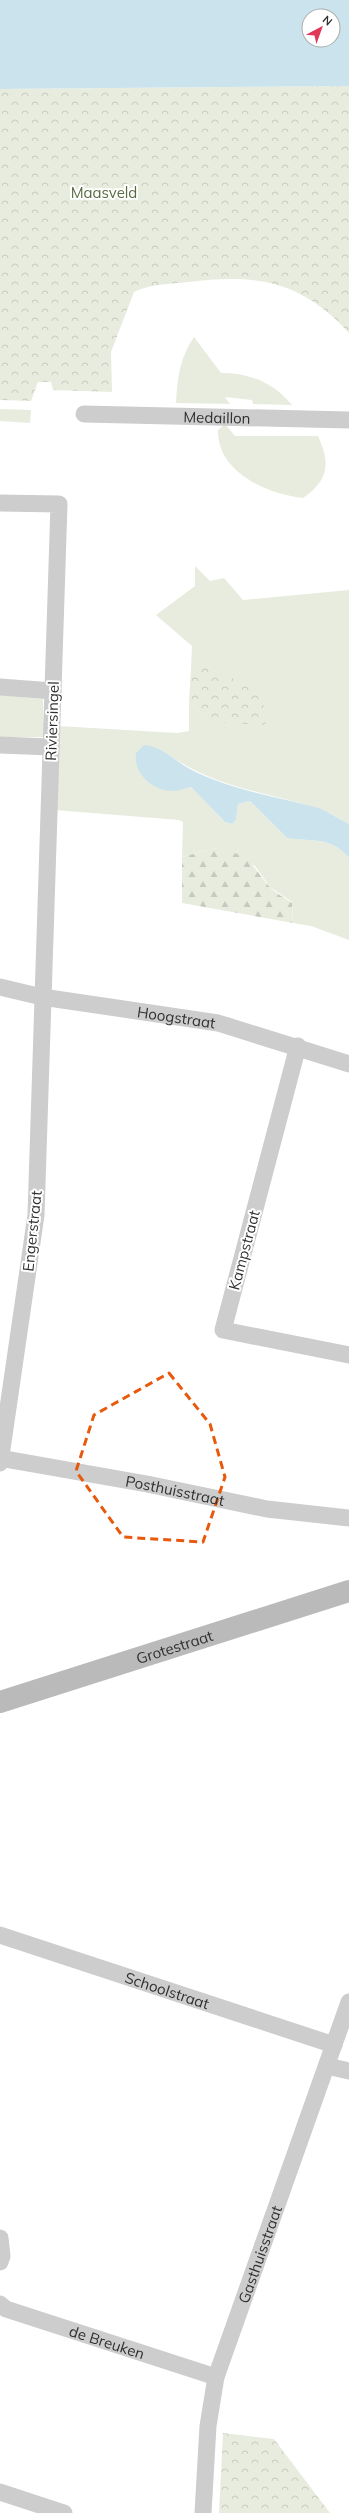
<svg xmlns="http://www.w3.org/2000/svg" width="349" height="2513" font-family="Mulish,sans-serif">
<style>
.green{fill:#e7ecde}
.forest{fill:url(#forest-firs)}
.park{fill:url(#park-crowns)}
.water{fill:#cbe3ec;fill-rule:evenodd}
.lines{fill:none;stroke-linecap:round;stroke-linejoin:round}
.minor{stroke:#cdcdcd;stroke-width:17}
.secondary{stroke:#bababa;stroke-width:22}
.marked{fill:none;stroke:#e8590c;stroke-width:3;stroke-dasharray:8 5;stroke-linejoin:round}
.labels{text-anchor:middle;dominant-baseline:central;stroke-width:4;stroke-linejoin:round;paint-order:stroke}
.park-label{font-size:15px;fill:#586b3e;stroke:#fff}
.street-label{font-size:15px;fill:#303030;stroke:#fff}
</style>
<defs>
<pattern id="forest-firs" width="22" height="20" patternUnits="userSpaceOnUse"><rect width="22" height="20" fill="#e7ecde"/><path d="M5 1l3.5 6h-7zM16 11l3.5 6h-7z" fill="#c6cbbf"/></pattern>
<pattern id="park-crowns" width="20" height="18" patternUnits="userSpaceOnUse"><rect width="20" height="18" fill="#e7ecde"/><path d="M2 6a3 3 0 1 1 6 0M12 15a3 3 0 1 1 6 0" fill="none" stroke="#c6cbbf"/></pattern>
</defs>
<rect width="100%" height="100%" fill="#fff"/>
<path class="green" d="M194 337 221 373C250 373 273 382 292 405L253 404 252 400 225 397 230 404 176 403C177 379 180 357 194 337Z
M0 409 31 410 30 423 0 421Z
M225 424 235 436H318C331 465 328 480 303 498 267 494 217 472 218 430Z
M195 566 210 581 224 578 243 600 349 590V824C339 819 330 812 319 809 261 790 216 789 163 751L172 791 191 787 225 822 232 824 236 820 238 804 250 801 287 838C312 842 331 836 349 858V940L311 926 293 923 292 902 270 887 255 866 216 848 182 857 183 822 179 820 55 810 58 726 177 733 189 731V702L208 722V666L191 670 192 646 156 615 195 586Z
M0 695 43 699 44 737H0Z"/>
<path class="forest" d="M216 848C252 856 247 860 269 886 275 893 284 897 292 903L293 923 182 903V857Z"/>
<path class="park" d="M349 86V333C300 280 257 274 188 282 169 284 151 284 134 292L111 352 112 392 53 390 51 382H38L31 401 0 400V89Z
M208 665 262 694 266 725 208 722 189 702 191 670Z
M223 2433 274 2439 330 2513H219Z"/>
<path class="water" d="M0 0H349V86L0 89ZM309 16H333V40H309Z
M144 745C162 746 175 761 190 769 230 790 275 796 319 808 329 812 339 819 349 824V858C331 836 312 842 287 838L250 801 238 804 236 820 232 824 225 822 191 787C185 788 179 791 173 791 152 791 133 773 136 753Z"/>
<g class="lines">
<g class="minor">
<path id="s1" d="M84 414 349 420"/>
<path d="M0 503 59 504 36 1215 0 1463"/>
<path d="M0 687 53 691"/>
<path d="M0 745 51 747"/>
<path id="s2" d="M0 987 42 997 218 1023 349 1064"/>
<path d="M298 1046 223 1330 349 1355"/>
<path id="s3" d="M0 1458 147 1484 267 1509 349 1518"/>
<path id="s4" d="M0 1935 334 2045"/>
<path d="M327 2066 349 2071"/>
<path d="M0 2238 2 2256 0 2262"/>
<path id="s5" d="M0 2304 6 2309 216 2377"/>
<path d="M0 2492 64 2513"/>
<path id="s6" d="M203 2513 208 2426 216 2377 349 2002"/>
</g>
<path class="secondary" id="s7" d="M0 1702 349 1591"/>
</g>
<path class="marked" d="M169 1373 210 1424 225 1477 203 1542 123 1537 76 1471 94 1415Z"/>
<g class="labels">
<g class="park-label">
<text x="104" y="192">Maasveld</text>
</g>
<g class="street-label">
<text stroke="none"><textPath href="#s1" startOffset="133">Medaillon</textPath></text>
<text transform="translate(52 721) rotate(-88)">Riviersingel</text>
<text stroke="none"><textPath href="#s2" startOffset="179">Hoogstraat</textPath></text>
<text transform="translate(32 1231) rotate(-84)">Engerstraat</text>
<text transform="translate(244 1250) rotate(-75)">Kampstraat</text>
<text stroke="none"><textPath href="#s3" startOffset="178">Posthuisstraat</textPath></text>
<text stroke="none"><textPath href="#s7" startOffset="183">Grotestraat</textPath></text>
<text stroke="none"><textPath href="#s4" startOffset="176">Schoolstraat</textPath></text>
<text stroke="none"><textPath href="#s6" startOffset="267">Gasthuisstraat</textPath></text>
<text stroke="none"><textPath href="#s5" startOffset="114">de Breuken</textPath></text>
</g>
</g>
<g transform="translate(321 28) rotate(41)"><circle r="19" fill="#ffffff" stroke="#acacac"/>
<path d="M0-3L7 15L0 10L-7 15Z" fill="#e13757"/>
<text y="-6" font-size="11" font-weight="bold" text-anchor="middle" fill="#303030">N</text>
</g>
</svg>
